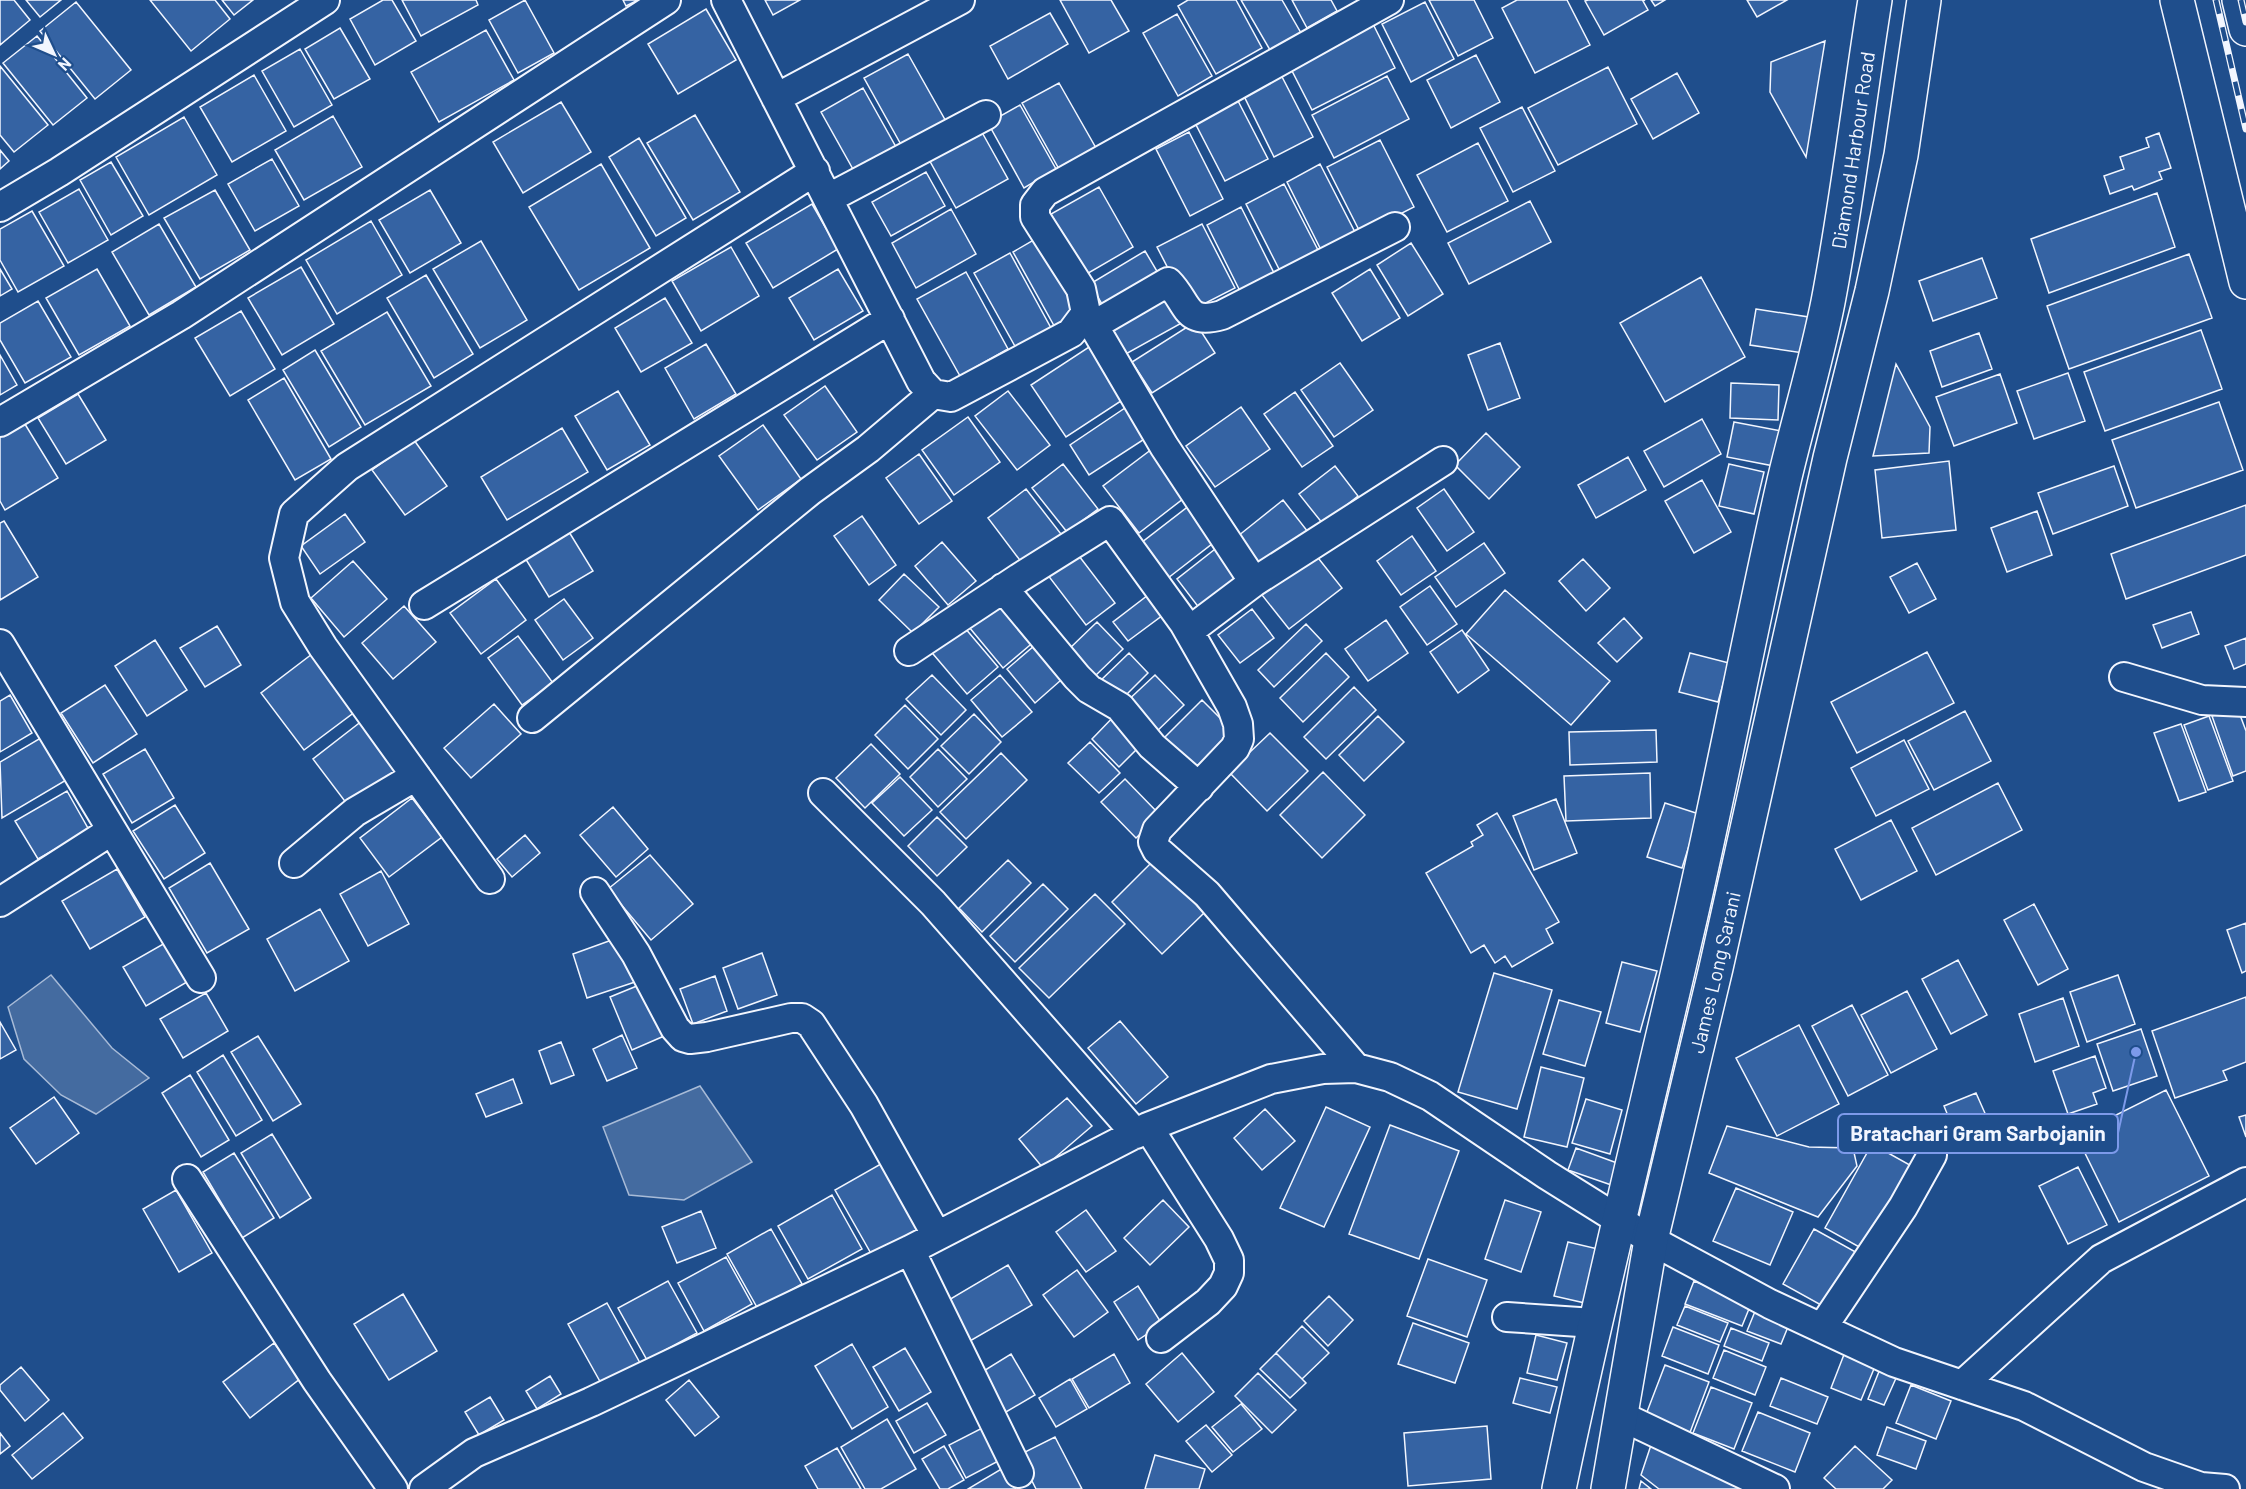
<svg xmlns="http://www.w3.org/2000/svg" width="2246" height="1489" font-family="Barlow,sans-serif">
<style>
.water{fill:#446ba0;stroke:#a8bbd7;stroke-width:1.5}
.building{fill:#3563a3;stroke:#f2f6ff;stroke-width:1.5}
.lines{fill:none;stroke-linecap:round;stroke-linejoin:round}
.street-casing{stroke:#f2f6ff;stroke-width:32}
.secondary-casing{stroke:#f2f6ff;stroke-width:36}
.highway-casing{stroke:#f2f6ff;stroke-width:36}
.street{stroke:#1f4e8c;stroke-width:28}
.secondary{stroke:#1f4e8c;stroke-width:33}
.highway{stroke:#1f4e8c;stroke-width:33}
.rail-casing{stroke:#f2f6ff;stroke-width:7}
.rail{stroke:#1f4e8c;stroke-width:4.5;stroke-dasharray:14;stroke-linecap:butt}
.labels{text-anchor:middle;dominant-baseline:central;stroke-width:4.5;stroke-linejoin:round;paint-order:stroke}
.street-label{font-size:20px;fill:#f2f6ff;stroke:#1f4e8c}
.leader{fill:none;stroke:#7d9aea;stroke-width:2}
.callout-dot{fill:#7d9aea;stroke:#1f4e8c;stroke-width:2}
.callout{fill:#1f4e8c;stroke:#7d9aea;stroke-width:2}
.callout-label{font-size:21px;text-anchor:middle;font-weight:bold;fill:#f2f6ff}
</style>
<rect width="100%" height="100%" fill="#1f4e8c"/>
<path class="water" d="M51 975 112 1048 149 1078 96 1114 61 1095 24 1059 8 1007Z
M700 1086 752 1162 684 1200 629 1195 603 1127Z"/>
<path class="building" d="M0 0H14L30 20 0 45Z
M26 0H61L40 17Z
M150 0H215L230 19 191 51Z
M222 0H253L234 15Z
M383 0H392L416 41 375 65 350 19Z
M402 0H476L478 5 421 36Z
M525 0 554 53 518 73 489 20Z
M623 0H638L626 6Z
M765 0H800L773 15Z
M1060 0H1111L1129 31 1089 53Z
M1188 0H1236L1262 48 1216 74 1178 6Z
M1241 0H1282L1301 33 1270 50Z
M1292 0H1331L1337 11 1307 28Z
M1429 0H1474L1493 38 1458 56Z
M1517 0H1567L1590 45 1535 73 1502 8Z
M1588 0H1645L1643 1 1648 10 1604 35 1585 1Z
M1651 0H1665L1655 6Z
M1747 0H1787L1757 17Z
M76 2 131 70 95 99 40 31Z
M1425 2 1454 59 1411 82 1382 24Z
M706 9 736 60 678 94 648 44Z
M1050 13 1068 44 1008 79 990 46Z
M1177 14 1212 76 1178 96 1143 33Z
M1372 22 1395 68 1312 110 1289 65Z
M340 28 370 79 334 99 305 49Z
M486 30 514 80 439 122 411 72Z
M37 36 87 98 53 125 3 63Z
M1825 41 1806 157 1770 92 1771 62Z
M300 49 332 105 294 127 262 71Z
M908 54 948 125 904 150 864 78Z
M1476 55 1500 102 1451 128 1427 80Z
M0 66 48 125 14 152 0 135Z
M1608 67 1637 124 1558 165 1528 108Z
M1278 69 1313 137 1274 157 1240 88Z
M1677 73 1699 113 1653 139 1631 99Z
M254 75 286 131 232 162 200 107Z
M1387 76 1409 119 1334 158 1312 115Z
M1059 83 1096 148 1059 169 1022 103Z
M863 88 896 147 854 171 821 112Z
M1236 97 1268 159 1225 181 1193 119Z
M561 102 591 152 523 193 493 142Z
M1020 105 1056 169 1024 188 988 123Z
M1522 107 1555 171 1513 192 1480 128Z
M695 115 740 192 693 220 647 143Z
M333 116 362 167 304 200 275 150Z
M184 117 217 175 149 215 116 157Z
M979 127 1008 179 956 208 927 156Z
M1189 132 1223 199 1190 216 1156 149Z
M2159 133 2171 168 2159 172 2162 179 2134 190 2132 186 2110 194 2104 176 2124 169 2120 157 2149 147 2146 138Z
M639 138 686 218 656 236 609 157Z
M1380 140 1414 207 1361 234 1327 167Z
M1478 143 1508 201 1447 232 1417 175Z
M0 150 9 161 0 169Z
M272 159 299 206 255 231 228 184Z
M111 162 143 216 111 235 80 180Z
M601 164 650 248 579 290 529 207Z
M1320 164 1359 240 1325 258 1287 182Z
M926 172 945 206 891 236 872 202Z
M1284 184 1319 252 1281 273 1246 204Z
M1099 187 1133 247 1085 275 1051 214Z
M79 189 108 240 68 263 39 212Z
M215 190 250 250 200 279 164 218Z
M430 190 461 243 410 273 379 220Z
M2157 193 2175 247 2049 293 2031 239Z
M1530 201 1551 242 1469 284 1448 243Z
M812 204 838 249 773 288 746 243Z
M1241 207 1275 275 1241 293 1207 225Z
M951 209 976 254 916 288 892 243Z
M32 211 64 266 18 292 0 260V229Z
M371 221 402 275 337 314 306 260Z
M159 224 196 287 149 315 112 252Z
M1202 224 1235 288 1190 311 1157 247Z
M1037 238 1081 317 1057 331 1013 252Z
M481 241 527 320 480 348 433 269Z
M1411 243 1443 294 1408 316 1377 265Z
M731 247 759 296 701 331 672 281Z
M1145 251 1164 283 1109 316 1090 284Z
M1010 253 1051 328 1016 348 974 273Z
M2189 254 2212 318 2069 369 2047 306Z
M1982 258 1997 298 1933 321 1919 281Z
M301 267 334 324 282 355 248 298Z
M0 269 12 289 0 296Z
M97 269 130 326 79 355 46 298Z
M838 269 863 311 814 340 789 298Z
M1370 269 1400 318 1362 341 1332 293Z
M966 272 1008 349 960 376 917 299Z
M426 275 473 354 434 378 387 298Z
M1701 277 1745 357 1665 402 1620 323Z
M1169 287 1187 320 1124 355 1106 322Z
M665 298 692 343 641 372 615 328Z
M38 301 71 357 25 383 0 340V323Z
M1756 309 1815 318 1810 354 1750 345Z
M241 311 275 369 230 396 195 338Z
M387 312 431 386 365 425 321 351Z
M1195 322 1215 353 1152 393 1132 362Z
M2201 330 2222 389 2105 431 2084 372Z
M1979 333 1992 369 1942 387 1930 351Z
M1500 343 1520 398 1488 410 1468 355Z
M706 344 736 394 694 419 665 368Z
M1089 347 1124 399 1066 437 1031 385Z
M315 350 361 427 329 447 283 370Z
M0 355 17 385 0 395Z
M1340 363 1373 410 1334 437 1301 390Z
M1896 364 1930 427 1929 453 1873 456Z
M2068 373 2085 421 2034 439 2017 391Z
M2000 374 2017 423 1954 446 1936 397Z
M284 378 331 459 295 480 248 400Z
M1731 383 1779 385 1778 420 1730 418Z
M825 386 857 432 817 460 784 415Z
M618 391 650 445 607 470 575 416Z
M1008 391 1050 445 1017 470 975 416Z
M1295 392 1333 446 1302 467 1264 414Z
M78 394 106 440 66 464 38 418Z
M2219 402 2243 470 2136 508 2112 440Z
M1241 407 1270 449 1215 487 1186 446Z
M1125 408 1146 438 1089 475 1070 445Z
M20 416 58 478 5 510 0 501V428Z
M968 417 1000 462 954 495 922 450Z
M1702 419 1721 454 1664 487 1644 451Z
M1734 422 1781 431 1774 466 1727 457Z
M763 425 801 479 758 510 719 456Z
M562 428 588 472 507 520 481 477Z
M1486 433 1520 467 1489 499 1455 465Z
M414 440 447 486 405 515 372 470Z
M1152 449 1188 495 1139 533 1103 486Z
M919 454 952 501 919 524 886 478Z
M1628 457 1646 490 1596 518 1578 485Z
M1949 461 1956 530 1882 538 1875 470Z
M1063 464 1098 509 1067 532 1032 488Z
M1729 464 1764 472 1754 514 1719 506Z
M1335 466 1358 496 1323 524 1299 494Z
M2114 466 2128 506 2053 534 2038 493Z
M1702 480 1731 532 1694 553 1665 501Z
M1026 489 1061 534 1022 563 988 518Z
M1444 489 1474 532 1447 551 1417 508Z
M1283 500 1312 537 1267 572 1238 536Z
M1190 505 1217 540 1168 578 1141 543Z
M2246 505V555L2126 599 2111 554Z
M2037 511 2052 555 2007 572 1991 528Z
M345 514 365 542 320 574 301 546Z
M862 516 896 565 869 585 834 536Z
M4 521 38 577 0 600V523Z
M566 527 593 571 549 597 522 553Z
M1412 536 1436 571 1401 595 1377 561Z
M942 542 976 581 948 605 915 566Z
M1484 543 1505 573 1456 607 1435 577Z
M1219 546 1246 581 1203 613 1177 579Z
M1076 552 1115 603 1086 625 1047 574Z
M1315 554 1342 588 1289 629 1262 595Z
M1583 559 1610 588 1586 611 1559 581Z
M353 561 387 599 344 637 311 598Z
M1917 563 1936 599 1909 613 1890 577Z
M904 574 939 607 913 633 879 600Z
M496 579 526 620 481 654 450 613Z
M1430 586 1457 624 1427 645 1400 607Z
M1505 590 1610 681 1571 725 1466 634Z
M1152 592 1167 612 1128 641 1113 622Z
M564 599 593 638 563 660 535 620Z
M1001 599 1036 640 1003 668 969 627Z
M404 606 436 642 393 679 362 643Z
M1252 609 1274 638 1240 663 1218 635Z
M2191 612 2199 634 2162 648 2153 625Z
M1624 618 1642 638 1617 662 1598 643Z
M1386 620 1408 653 1368 681 1345 649Z
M959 621 998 667 967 694 928 648Z
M1097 622 1123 649 1094 677 1068 650Z
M1306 624 1322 641 1274 687 1258 670Z
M217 626 241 665 205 687 180 648Z
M1462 630 1489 670 1458 693 1430 652Z
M518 636 553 683 522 705 488 658Z
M2246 638V664L2234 669 2225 646Z
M155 640 187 690 147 716 115 666Z
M1041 640 1069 673 1035 703 1007 669Z
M316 651 360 708 304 750 261 693Z
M1927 652 1954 703 1857 753 1831 702Z
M1129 653 1148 673 1118 703 1098 683Z
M1326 653 1349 677 1303 722 1280 698Z
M1690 653 1729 663 1718 702 1679 692Z
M932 675 966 710 941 735 906 699Z
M1000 675 1032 712 1002 737 971 700Z
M1155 675 1184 705 1153 735 1123 705Z
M105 685 137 734 93 763 61 713Z
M1354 687 1376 710 1326 759 1304 737Z
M10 695 32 733 0 752V701Z
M1202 700 1235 733 1196 771 1164 738Z
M494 704 521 734 471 778 444 748Z
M905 705 938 739 908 769 875 735Z
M2237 707 2246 731V771L2233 776 2212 716Z
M1119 711 1147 739 1119 767 1092 739Z
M1965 711 1991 761 1934 790 1908 741Z
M974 714 1001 742 969 774 941 746Z
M1378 716 1404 742 1364 781 1339 755Z
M2209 716 2233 781 2208 790 2184 725Z
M367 717 405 766 350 808 313 759Z
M2181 724 2206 792 2179 801 2154 733Z
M1656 730 1657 762 1570 765 1569 732Z
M1270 733 1308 771 1267 811 1229 772Z
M44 736 68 779 2 818 0 762Z
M1904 740 1929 789 1876 816 1851 768Z
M1090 742 1120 773 1099 793 1068 763Z
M871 744 900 774 865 808 836 778Z
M145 749 174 798 132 823 103 774Z
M938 749 967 779 938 807 910 777Z
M1001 753 1027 780 966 839 940 812Z
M1323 772 1365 815 1322 858 1280 815Z
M1650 773 1651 818 1566 821 1564 776Z
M900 777 932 810 904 836 872 803Z
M1125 779 1160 815 1136 838 1101 802Z
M1998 783 2022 830 1936 875 1912 828Z
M67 791 89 830 38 859 15 821Z
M412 798 442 837 389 877 360 838Z
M1556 799 1577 853 1534 870 1513 816Z
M1665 803 1699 814 1682 868 1647 857Z
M175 805 205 853 164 879 133 831Z
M613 807 648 849 616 877 580 835Z
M1497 813 1559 922 1546 929 1553 943 1512 967 1505 956 1495 963 1484 945 1471 953 1426 873 1473 846 1471 842 1483 835 1477 825Z
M937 817 967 847 937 876 908 846Z
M1891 820 1917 871 1861 900 1835 849Z
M525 835 540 853 512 877 497 859Z
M650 855 693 904 651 940 608 889Z
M1008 860 1031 883 982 932 959 908Z
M1154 860 1204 913 1162 954 1112 902Z
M210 863 249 929 207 953 169 888Z
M117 869 145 917 90 949 62 901Z
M381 871 409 924 368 946 340 894Z
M1043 884 1068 909 1015 962 990 936Z
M1095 894 1125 924 1049 998 1019 968Z
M2034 904 2068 969 2038 985 2004 920Z
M320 909 349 961 295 991 267 939Z
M2246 923V971L2242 973 2227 930Z
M620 937 635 982 587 998 573 954Z
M165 943 187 982 146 1006 123 967Z
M762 953 777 995 738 1009 723 968Z
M1958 960 1987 1015 1951 1034 1922 979Z
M1622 962 1657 971 1640 1032 1606 1023Z
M1494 973 1552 990 1517 1109 1458 1092Z
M2118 975 2135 1024 2087 1042 2070 992Z
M715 976 727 1011 693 1024 680 989Z
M649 981 671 1033 632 1050 610 997Z
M1907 991 1937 1049 1891 1073 1861 1015Z
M206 993 228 1031 183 1058 160 1019Z
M2246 997V1062L2223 1071 2227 1080 2175 1098 2152 1031Z
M2063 998 2079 1046 2035 1062 2019 1014Z
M1559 1000 1601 1012 1585 1066 1543 1054Z
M1852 1005 1888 1075 1848 1096 1812 1026Z
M1120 1021 1168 1077 1136 1104 1088 1048Z
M0 1022 16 1050 0 1059Z
M1799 1025 1839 1104 1777 1136 1736 1058Z
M2141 1029 2157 1076 2113 1091 2097 1044Z
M622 1035 637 1068 607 1081 593 1049Z
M258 1036 301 1104 273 1121 231 1052Z
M561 1042 574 1075 551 1084 539 1051Z
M223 1055 262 1120 236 1136 197 1072Z
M2095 1056 2106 1088 2093 1093 2097 1104 2068 1114 2053 1071Z
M1541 1067 1584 1078 1567 1147 1524 1137Z
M190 1075 229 1140 201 1157 162 1093Z
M513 1079 522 1103 486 1117 476 1094Z
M2166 1090 2209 1176 2119 1222 2076 1135Z
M1976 1093 1992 1129 1959 1143 1944 1106Z
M54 1097 79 1133 36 1164 10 1128Z
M1067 1098 1092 1126 1043 1168 1019 1139Z
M1586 1099 1622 1110 1610 1154 1572 1143Z
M1326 1107 1370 1127 1324 1227 1280 1208Z
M1265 1109 1295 1141 1262 1170 1234 1138Z
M2246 1115V1137L2239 1117Z
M1390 1125 1459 1151 1419 1259 1349 1234Z
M1727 1126 1809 1147 1853 1148 1857 1166 1818 1217 1709 1173Z
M272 1134 311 1198 280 1218 241 1153Z
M1872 1144 1917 1169 1870 1253 1825 1228Z
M1576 1148 1628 1167 1620 1188 1568 1170Z
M234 1153 274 1218 242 1238 203 1172Z
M886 1161 923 1228 873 1257 835 1190Z
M2078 1167 2107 1225 2068 1244 2039 1186Z
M1736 1188 1793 1212 1770 1265 1713 1241Z
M176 1190 212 1253 179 1272 143 1209Z
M832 1195 862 1249 808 1279 778 1226Z
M1163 1200 1189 1227 1150 1265 1124 1238Z
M1505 1200 1541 1212 1521 1272 1485 1259Z
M1086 1210 1116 1251 1086 1272 1056 1232Z
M701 1211 716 1248 677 1263 662 1227Z
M771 1229 802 1284 758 1309 727 1254Z
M1814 1229 1861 1255 1830 1310 1783 1284Z
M1568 1242 1598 1249 1585 1303 1554 1296Z
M726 1257 752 1304 704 1331 678 1283Z
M1428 1259 1487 1280 1467 1337 1407 1316Z
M1008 1265 1032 1305 970 1341 947 1301Z
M1077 1270 1108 1312 1074 1337 1043 1295Z
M668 1281 697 1333 647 1360 618 1308Z
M1694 1281 1751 1304 1742 1326 1685 1304Z
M1138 1286 1162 1324 1138 1340 1114 1302Z
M403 1294 437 1351 389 1380 354 1324Z
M1329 1296 1353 1320 1328 1346 1304 1321Z
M607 1303 640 1363 602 1385 568 1324Z
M1685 1306 1728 1323 1720 1342 1677 1325Z
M1756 1309 1790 1322 1781 1344 1747 1331Z
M1413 1323 1469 1343 1455 1383 1398 1364Z
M1302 1326 1329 1353 1302 1379 1276 1353Z
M1673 1327 1719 1345 1708 1374 1662 1356Z
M1731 1328 1769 1343 1762 1361 1724 1346Z
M1536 1335 1567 1343 1557 1380 1527 1373Z
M274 1343 301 1378 250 1418 223 1382Z
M852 1344 888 1407 852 1429 815 1366Z
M905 1348 931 1392 899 1411 873 1367Z
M1724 1350 1766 1367 1755 1395 1713 1378Z
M1845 1352 1876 1364 1861 1400 1831 1388Z
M1182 1353 1214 1392 1178 1422 1146 1384Z
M1276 1353 1306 1383 1290 1398 1260 1369Z
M1011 1354 1035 1395 1006 1412 982 1372Z
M1114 1354 1130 1383 1089 1408 1072 1379Z
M1665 1365 1709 1382 1689 1435 1645 1417Z
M21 1367 49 1400 25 1421 0 1390V1385Z
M1880 1369 1897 1376 1884 1405 1868 1399Z
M1258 1373 1296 1410 1272 1433 1235 1396Z
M550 1376 561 1394 537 1409 526 1391Z
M1520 1378 1557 1387 1550 1413 1513 1403Z
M1781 1378 1828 1397 1817 1424 1770 1406Z
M1070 1379 1087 1409 1056 1427 1039 1398Z
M689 1380 719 1417 695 1436 666 1400Z
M1911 1385 1951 1401 1936 1439 1896 1423Z
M1711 1387 1752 1403 1734 1449 1693 1433Z
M490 1397 504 1420 479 1435 465 1412Z
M927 1403 946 1435 914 1453 896 1421Z
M1241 1404 1262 1429 1233 1452 1212 1427Z
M1758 1412 1810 1433 1795 1472 1742 1451Z
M63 1413 83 1438 32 1479 12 1455Z
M887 1419 916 1469 881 1489H865L841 1447Z
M992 1423 1008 1456 966 1478 949 1445Z
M1206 1425 1232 1455 1212 1472 1186 1441Z
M1487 1426 1491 1479 1408 1486 1404 1433Z
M1887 1427 1926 1441 1916 1469 1877 1455Z
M0 1433 10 1446 0 1454Z
M1055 1437 1082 1489H1036L1019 1455Z
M1651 1445 1760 1489H1659L1641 1475Z
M944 1446 964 1480 948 1489H940L922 1459Z
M1855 1446 1892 1480 1883 1489H1836L1824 1478Z
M837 1448 861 1489H818L805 1466Z
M1155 1455 1205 1469 1199 1489H1145Z
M1003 1468 1016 1489H968Z
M1641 1481 1651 1489H1639Z"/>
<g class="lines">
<g class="street-casing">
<path id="street" d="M726 0 921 381 933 394 951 397 1071 333 1086 313 1081 289 1035 217V205L1045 192 1389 0
M776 98 960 0
M829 198 986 115
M0 207 59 172 325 0
M1086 313 1164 446 1254 582
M1094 325 1168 282C1189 303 1184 326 1222 315L1395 227
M0 422 181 315 666 0
M1003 588 1077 677 1089 689 1120 707 1152 746 1199 787
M424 605 890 319
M1189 631 1254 582 1443 461
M0 644 201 978
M909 651 1019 578 1110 521 1184 623 1232 707 1238 724 1239 739 1235 748 1157 830 1153 842 1157 850 1207 894 1356 1068
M2124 677 2202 700 2246 702
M532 718 810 491 868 449 933 394
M823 793 933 903 1136 1134
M294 863 355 812 416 776
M490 879 323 647 295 602 284 558 294 514 347 467 815 171
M595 892 636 954 675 1028 683 1037 690 1039 707 1037 791 1018H802L811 1024 864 1105 937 1236
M0 902 111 831
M1148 1127 1219 1239 1229 1260V1273L1223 1286 1208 1302 1161 1338
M187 1179 317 1381 393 1489
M910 1250 1019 1473
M1507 1317 1594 1323
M1822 1328 1903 1207 1932 1155
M1962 1385 2101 1259 2246 1182
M1621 1416 1775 1489
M424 1489 474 1453 591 1402 910 1250 1148 1127 1271 1079 1323 1069 1356 1068 1390 1077 1430 1096 1547 1175 1651 1240 1770 1304 1894 1362 2024 1406 2144 1467 2201 1487 2225 1489"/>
</g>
<g class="secondary-casing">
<g id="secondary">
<path id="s1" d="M1559 1489C1599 1297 1647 1106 1691 915 1724 771 1751 625 1784 481 1798 421 1816 363 1828 302 1847 203 1859 100 1875 0"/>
<path id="s2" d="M1608 1489 1651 1240 1716 968 1830 458 1872 291 1901 155 1924 0"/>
</g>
</g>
<g class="highway-casing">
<path id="highway" d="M2177 0 2246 282
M2239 0 2246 29"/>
</g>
<use href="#street" class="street"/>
<use href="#secondary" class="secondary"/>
<use href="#highway" class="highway"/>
<g class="rail-casing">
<path id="rail" d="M2216 0 2246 129
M2241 0 2246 22"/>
</g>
<use href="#rail" class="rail"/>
</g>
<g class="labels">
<g class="street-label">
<text stroke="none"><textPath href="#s1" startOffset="1371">Diamond Harbour Road</textPath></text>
<text stroke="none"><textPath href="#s2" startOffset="528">James Long Sarani</textPath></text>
</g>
</g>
<path class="leader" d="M2136 1052L2118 1133"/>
<circle class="callout-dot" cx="2136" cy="1052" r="6"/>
<rect class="callout" x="1838" y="1114" width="280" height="39" rx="6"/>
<g class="callout-label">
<text x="1978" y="1141">Bratachari Gram Sarbojanin</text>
</g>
<g transform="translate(54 54) rotate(134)" stroke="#1f4e8c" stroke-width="4.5" paint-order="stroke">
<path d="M0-4.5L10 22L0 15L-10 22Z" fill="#f2f6ff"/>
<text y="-9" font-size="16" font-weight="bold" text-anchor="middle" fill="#f2f6ff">N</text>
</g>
</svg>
